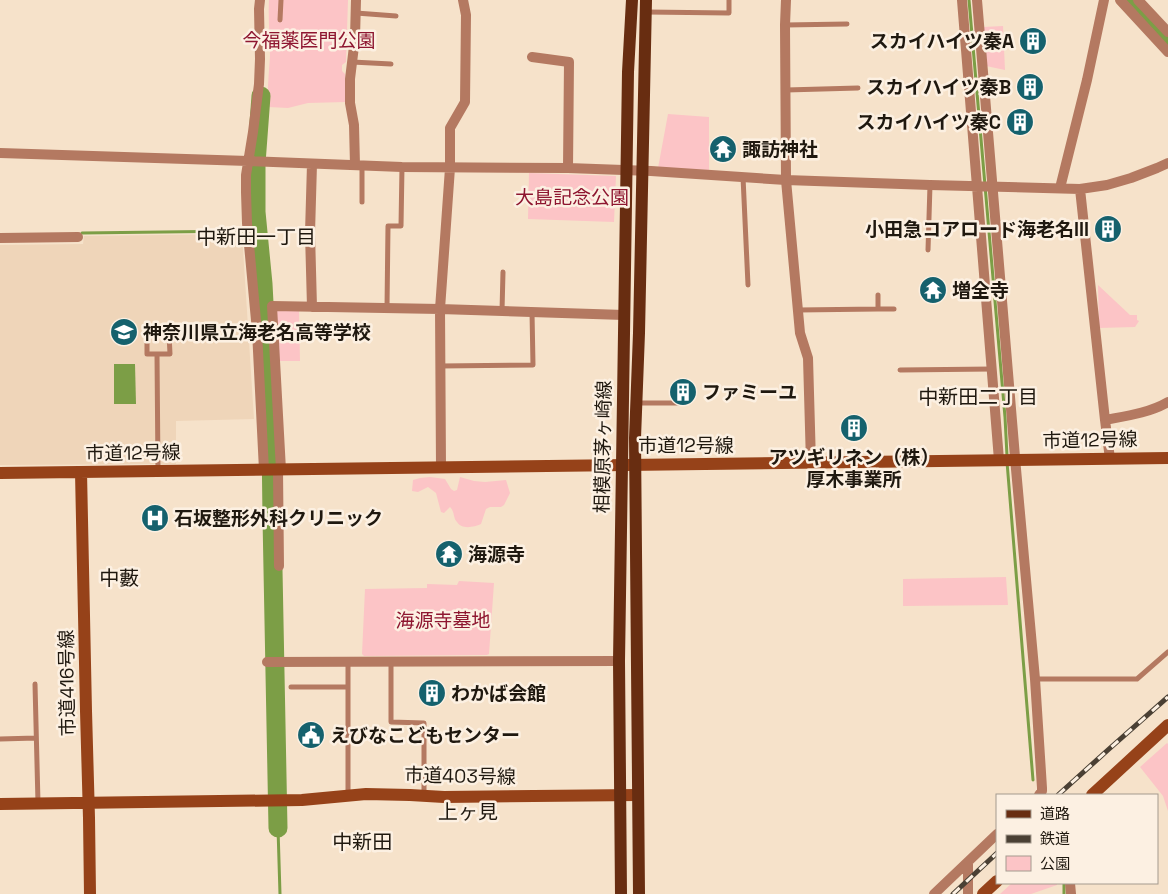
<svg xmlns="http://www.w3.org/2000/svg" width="1168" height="894" font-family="'Space Grotesk','Noto Sans JP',sans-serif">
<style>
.built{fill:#efd5b9}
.green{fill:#fcc4c6}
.water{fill:#7c9e46}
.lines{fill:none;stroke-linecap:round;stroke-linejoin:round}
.stream{stroke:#7c9e46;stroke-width:3}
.river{stroke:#7c9e46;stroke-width:19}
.lane{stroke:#b47961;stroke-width:5}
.street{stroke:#b47961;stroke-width:10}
.secondary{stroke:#964219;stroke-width:12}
.primary{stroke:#682d11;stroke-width:12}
.rail-casing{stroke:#4a4034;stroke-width:5}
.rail{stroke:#fcf0e2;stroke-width:3;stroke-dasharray:9;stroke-linecap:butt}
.labels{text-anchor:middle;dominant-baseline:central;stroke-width:5;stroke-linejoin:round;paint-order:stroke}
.park-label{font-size:19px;fill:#8e1630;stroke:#fcf0e2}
.poi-label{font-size:19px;font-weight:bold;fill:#1f180f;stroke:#fcf0e2;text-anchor:start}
.street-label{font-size:19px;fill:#1f180f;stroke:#fcf0e2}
.neighbourhood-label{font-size:20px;fill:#1f180f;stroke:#fcf0e2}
</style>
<rect width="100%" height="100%" fill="#f6e2ca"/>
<path class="built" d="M242 234 254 419 176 421V464L0 465V245L83 244 84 236Z"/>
<path class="green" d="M269 0H348L346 62 342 65V71L345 74 346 102 308 103 288 108 268 107C267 90 269 73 270 56 270 37 268 19 269 0Z
M1003 26 1005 70 986 66 983 27Z
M668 114 709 117V170L658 168Z
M529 173 616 176 614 222 528 219Z
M1098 285 1130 315H1137V320L1139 321 1135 327 1099 328Z
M278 310 299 311 300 361H277L275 313Z
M430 477 445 479 451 489 454 491 457 490 460 477 474 481 485 482 506 480 510 493 504 505 501 507H490L486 509 481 524C474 527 462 530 457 522 453 518 455 512 450 507L444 513 441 512 436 493 428 487 418 492 412 491 413 480 420 478Z
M1006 577 1008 605 903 606V579Z
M459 581 494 583 489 654 487 655 364 656 362 654 365 589 427 588V584L457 585Z
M1167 743 1168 744V811L1163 796 1140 767Z
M1012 883H1057V885L1031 894H1000Z"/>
<path class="water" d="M114 364H135L136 404H114Z"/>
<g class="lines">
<path class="stream" d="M969 0 1005 417 1007 456
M82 233 243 231
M1007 462 1033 780
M278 828 280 894
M1064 883V894"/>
<path class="river" d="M1130 0 1168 42
M261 96 256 163V212L263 284 271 437 272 518 278 828"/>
<path class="lane" d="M647 12 729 13V0
M356 13 396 16
M280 20 281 0
M785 25 847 24
M352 62 391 64
M786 90 858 88
M743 177 748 285
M362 202V165
M928 250 930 185
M387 308 388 226H401L402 167
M878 309H894
M798 310 878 309V295
M502 311 503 272
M157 354H147V334H169L170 354H157L158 471
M440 366 533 365 532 312
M900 370 992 369
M636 403H685
M391 662V722L424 723V795
M1035 679H1137L1168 652
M35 684 38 803
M291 687H348
M0 739 36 738
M348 796V662"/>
<path class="street" d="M260 0 259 9 260 59 259 84 253 132 246 175V192L247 223 257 331 264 470
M786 0 785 25 786 180 800 333 808 358 811 463
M962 0 999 460
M977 0 1016 469 1035 679 1042 788V791L1039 795
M1120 0 1168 52
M1138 0 1168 32
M532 57 569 62 568 168
M0 153 248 161 402 167 568 168 651 171 786 180 930 185 1080 189 1107 185 1131 178 1157 168 1168 163
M355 165 354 125 350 103V79L355 38 356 0
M1060 188 1087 80 1104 0
M1080 189 1105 420 1110 459
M0 238 78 237
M312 307 310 233 312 164
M1105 420C1126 416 1149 413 1168 402
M441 467 440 309 450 168V128L465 102 466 15 463 0
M278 470 279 566
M281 470 272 306 440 309 624 315
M267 662 619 661
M1070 883 1071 894
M934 894 997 834
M968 894V862"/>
<path class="secondary" d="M81 472 86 711 89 818 90 894
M0 473 1168 458
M1092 795 1168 725
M0 804 302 800 366 794 410 795 444 797 638 795
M983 894 997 881"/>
<path class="primary" d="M621 894 619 661 628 72 632 0
M639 894 635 438 639 333 646 0"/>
<g class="rail-casing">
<path id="rail" d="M1058 795 1109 749 1168 697
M953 894 997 853"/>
</g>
<use href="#rail" class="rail"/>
</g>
<defs>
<g id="building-disc" transform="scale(1.4375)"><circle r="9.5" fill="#15616d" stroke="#fcf0e2"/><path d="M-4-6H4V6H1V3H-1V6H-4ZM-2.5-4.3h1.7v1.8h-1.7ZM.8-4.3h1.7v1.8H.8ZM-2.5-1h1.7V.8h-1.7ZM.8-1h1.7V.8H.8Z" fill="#fff"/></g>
<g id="temple-disc" transform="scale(1.4375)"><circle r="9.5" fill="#15616d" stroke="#fcf0e2"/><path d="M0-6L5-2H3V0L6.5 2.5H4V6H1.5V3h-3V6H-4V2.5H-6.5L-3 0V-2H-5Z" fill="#fff"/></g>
<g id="school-disc" transform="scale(1.4375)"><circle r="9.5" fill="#15616d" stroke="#fcf0e2"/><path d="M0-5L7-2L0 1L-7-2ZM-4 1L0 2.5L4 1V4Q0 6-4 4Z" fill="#fff"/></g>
<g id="hospital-disc" transform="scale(1.4375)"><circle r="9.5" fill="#15616d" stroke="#fcf0e2"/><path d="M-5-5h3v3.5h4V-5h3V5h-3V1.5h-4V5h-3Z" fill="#fff"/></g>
<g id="civic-disc" transform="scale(1.4375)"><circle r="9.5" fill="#15616d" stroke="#fcf0e2"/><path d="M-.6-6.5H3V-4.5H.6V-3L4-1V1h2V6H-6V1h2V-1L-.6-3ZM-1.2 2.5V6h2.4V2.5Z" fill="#fff"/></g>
</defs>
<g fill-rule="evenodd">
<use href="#building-disc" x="1033" y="41"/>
<use href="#building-disc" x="1030" y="87"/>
<use href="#building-disc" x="1020" y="122"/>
<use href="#temple-disc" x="723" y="149"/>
<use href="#building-disc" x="1108" y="229"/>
<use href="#temple-disc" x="933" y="290"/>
<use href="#school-disc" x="124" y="332"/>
<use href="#building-disc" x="683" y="392"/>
<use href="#building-disc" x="854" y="428"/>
<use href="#hospital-disc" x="155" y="518"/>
<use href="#temple-disc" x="449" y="554"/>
<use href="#building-disc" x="432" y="693"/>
<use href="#civic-disc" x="311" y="735"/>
</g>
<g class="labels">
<g class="park-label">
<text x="309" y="40">今福薬医門公園</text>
<text x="572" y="197">大島記念公園</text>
<text x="443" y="620">海源寺墓地</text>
</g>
<g class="poi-label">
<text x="1014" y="41" text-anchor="end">スカイハイツ秦A</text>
<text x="1011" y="87" text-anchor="end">スカイハイツ秦B</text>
<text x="1001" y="122" text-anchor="end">スカイハイツ秦C</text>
<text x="742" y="149">諏訪神社</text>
<text x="1089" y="229" text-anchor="end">小田急コアロード海老名III</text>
<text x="952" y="290">増全寺</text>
<text x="143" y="332">神奈川県立海老名高等学校</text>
<text x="702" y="392">ファミーユ</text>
<text x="854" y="457" text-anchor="middle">アツギリネン（株）<tspan x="854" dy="22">厚木事業所</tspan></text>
<text x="174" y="518">石坂整形外科クリニック</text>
<text x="468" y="554">海源寺</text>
<text x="451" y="693">わかば会館</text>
<text x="330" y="735">えびなこどもセンター</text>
</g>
<g class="street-label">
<text transform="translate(1090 440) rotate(-1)">市道12号線</text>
<text x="686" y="445">市道12号線</text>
<text transform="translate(603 447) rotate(-89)">相模原茅ヶ崎線</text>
<text transform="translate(133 453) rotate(-1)">市道12号線</text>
<text transform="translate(67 683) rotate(-91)">市道416号線</text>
<text transform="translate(460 776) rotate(1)">市道403号線</text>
</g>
<g class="neighbourhood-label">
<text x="256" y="237">中新田一丁目</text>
<text x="978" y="397">中新田二丁目</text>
<text x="119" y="578">中藪</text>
<text x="468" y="812">上ヶ見</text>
<text x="362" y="842">中新田</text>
</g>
</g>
<rect x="996" y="794" width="162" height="90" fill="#fcf0e2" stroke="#a49a8e"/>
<rect x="1006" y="810" width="25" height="8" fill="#682d11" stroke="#a49a8e"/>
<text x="1040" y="819" font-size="15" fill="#1f180f">道路</text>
<rect x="1006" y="835" width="25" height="8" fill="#4a4034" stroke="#a49a8e"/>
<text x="1040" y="844" font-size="15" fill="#1f180f">鉄道</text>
<rect x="1006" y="856" width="25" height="15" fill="#fcc4c6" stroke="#a49a8e"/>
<text x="1040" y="869" font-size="15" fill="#1f180f">公園</text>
</svg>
